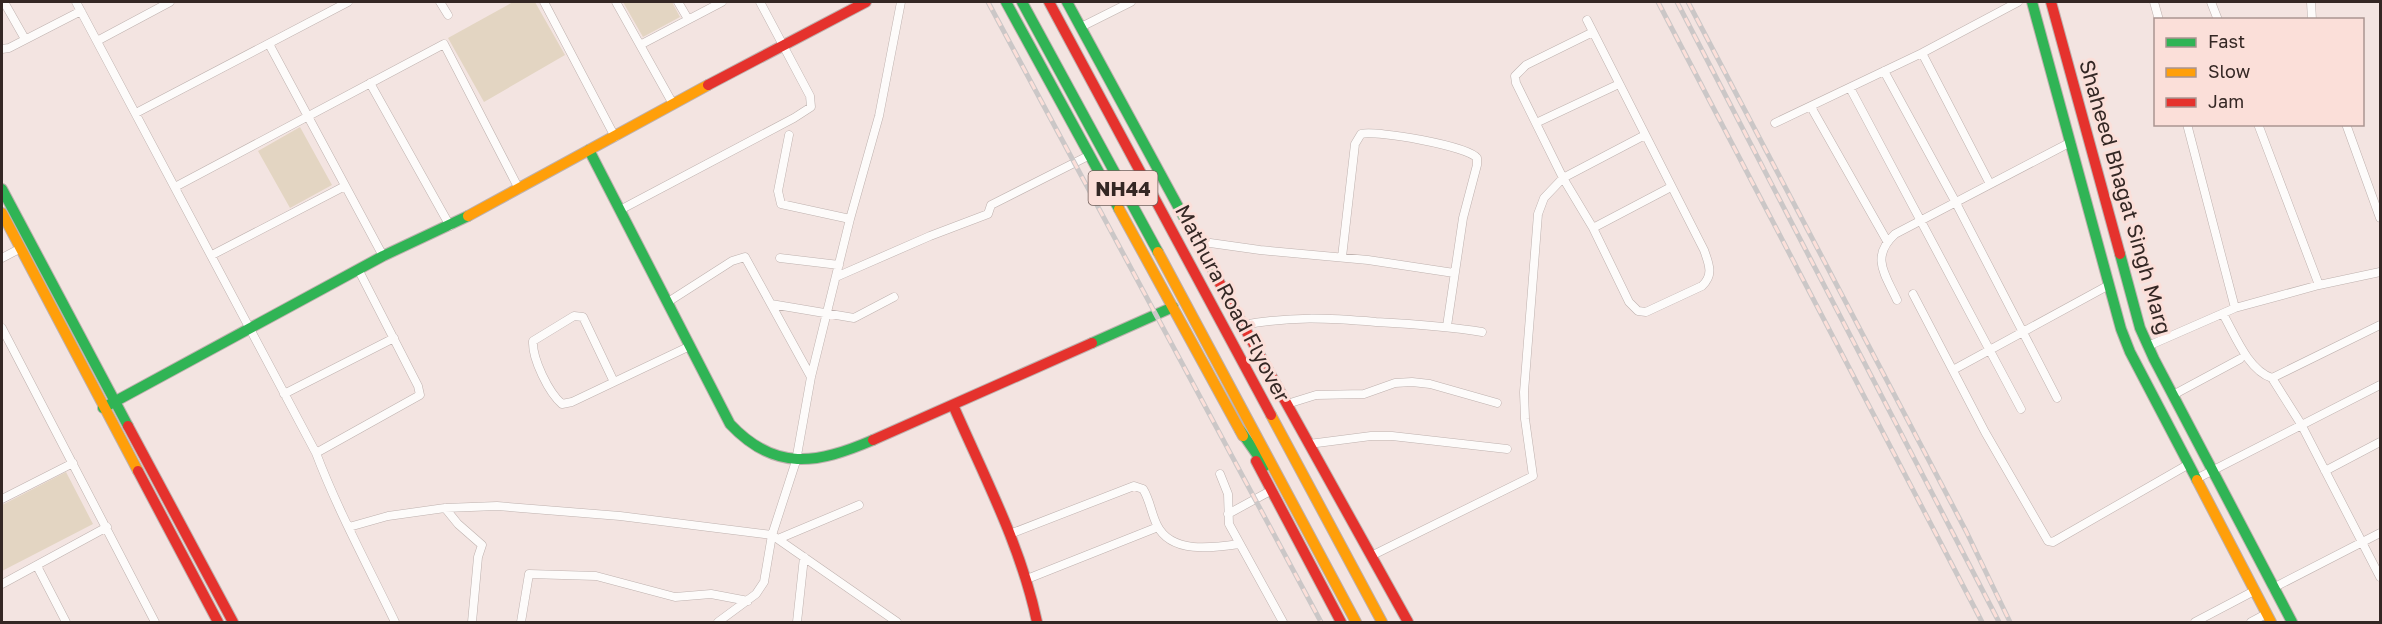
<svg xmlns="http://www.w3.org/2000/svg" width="2382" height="624" font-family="'Golos Text',sans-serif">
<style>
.green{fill:#e3d5c2}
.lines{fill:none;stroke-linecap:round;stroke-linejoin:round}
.street-casing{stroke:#beb1ae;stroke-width:9}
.fast-casing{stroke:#beb1ae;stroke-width:12}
.slow-casing{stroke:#beb1ae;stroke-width:12}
.jam-casing{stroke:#beb1ae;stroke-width:12}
.street{stroke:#fdfbfa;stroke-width:8}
.fast{stroke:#30b455;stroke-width:10}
.slow{stroke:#ff9f0a;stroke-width:10}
.jam{stroke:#e5322d;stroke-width:10}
.rail-casing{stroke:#cbc7c7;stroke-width:5}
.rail{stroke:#fbdfd9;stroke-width:3;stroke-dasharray:9;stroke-linecap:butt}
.labels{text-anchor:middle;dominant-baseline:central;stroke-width:6;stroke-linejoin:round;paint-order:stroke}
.shield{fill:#fbdfd9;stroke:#705e5a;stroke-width:1.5}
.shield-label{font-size:20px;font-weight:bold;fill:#342724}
.street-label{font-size:21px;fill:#342724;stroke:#fbdfd9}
</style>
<rect width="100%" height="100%" fill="#f3e4e1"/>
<path class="green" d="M513 2H535L565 55 484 102 448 38Z
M623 2H672L680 17 643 37Z
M300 127 332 185 290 208 258 151Z
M66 472 93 524 2 571V505Z"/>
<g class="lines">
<g class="street-casing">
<path id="street" d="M4 2 25 39
M76 2 316 453C338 511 368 566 395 622
M440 2 448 15
M544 2 615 137
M616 2 673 104
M678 2 688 19
M2154 2 2159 20
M2211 2 2218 20
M2311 2 2312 20
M1587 20 1704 250C1709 264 1714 275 1702 286L1646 312 1638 311 1629 302 1593 228 1563 178 1516 83 1515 76 1526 65 1593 32
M1081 27 1131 2
M97 41 170 2
M269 44 383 256
M640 45 722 2
M2 49 9 48 81 11
M1922 53 1990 184
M1884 71 1955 201 2057 398
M370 83 450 226
M1850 88 2021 409
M1811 107 1887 241
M136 113 348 2
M1536 123 1619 84
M1775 123 1922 53 2018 2
M2187 124 2235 308
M2258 124 2319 285
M2346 124 2380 218
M789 135 778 191 781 204 850 219
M175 187 444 44 519 189
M620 210 794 118 811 107 810 96 760 2
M1593 228 1671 187
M1196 241 1260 250 1368 260 1454 273
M212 255 345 186
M1342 257 1355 144 1361 134C1377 130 1468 146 1477 158V165L1463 218 1447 326
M2 258 21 248
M780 258 839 265
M836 277 930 236 988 214 991 205 1090 155
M1913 294 1985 432 2048 541 2053 542 2189 464
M1897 300C1885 274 1870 257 1895 234L2071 142
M668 302 732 261 745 257 811 377
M771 304 854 318 894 297
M2223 314C2235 335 2248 370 2272 378L2301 424 2380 577
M1243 325C1292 316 1327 318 1376 322 1412 324 1447 326 1482 332
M2 328 155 622
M2148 346 2235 308 2319 285 2380 272
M1953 370 2109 285
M2272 378 2380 325
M614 382 583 317 574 316 533 341C532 359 549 393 562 404L572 402 690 346
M284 394 394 338
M2173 395 2240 359
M1287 404 1316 395 1364 394 1395 383 1412 382 1430 384 1497 403
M1309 444 1371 436H1392L1507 449
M316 453 420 395 418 386 358 269
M2325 471 2380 442
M1220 474 1228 494 1229 524 1283 622
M2196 479 2380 385
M2 499 73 463
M445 508 458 524 482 545 478 557 472 622
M1228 514 1272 490
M349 527 388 516 445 508 497 506 620 516 772 535 897 622
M1010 534 1134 486 1143 489C1150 500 1151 513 1157 525 1171 554 1212 548 1239 544
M778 539 859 505
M1371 556 1533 476 1525 419 1524 392 1538 214 1544 198 1563 178 1645 135
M37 566 66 622
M1027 579 1158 527
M2 584 107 527
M2273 588 2380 533
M521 622 529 574 596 576 675 597 711 594 748 601
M718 622 756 594 764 582 772 535 796 461 811 377 850 219 879 116 901 2
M797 622 804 557
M2195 622 2254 591
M2251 622 2266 614"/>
</g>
<g class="fast-casing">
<path id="fast" d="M1006 2 1119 209
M1022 2 1158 252
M1067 2 1218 280
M2032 2 2121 329 2130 352 2197 480
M589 150 730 424C775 472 817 464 873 440
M2 189 128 426
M2120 254 2140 328 2154 359 2292 622
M1092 343 1173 307
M103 408 383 256 468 216
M1240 430 1265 466"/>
</g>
<g class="slow-casing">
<path id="slow" d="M1119 209 1243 436
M2 213 138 471
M468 216 708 85
M1158 252 1356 622
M1271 415 1382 622
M2197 480 2271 622"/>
</g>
<g class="jam-casing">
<path id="jam" d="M1049 2 1271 415
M2051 2 2120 254
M708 85 866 2
M1218 280 1408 622
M953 405C984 476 1021 546 1037 622
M128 426 233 622
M873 440 1092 343
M1256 461 1341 622
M138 471 218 622"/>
</g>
<use href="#street" class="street"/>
<use href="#fast" class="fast"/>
<use href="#slow" class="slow"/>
<use href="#jam" class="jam"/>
<g class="rail-casing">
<path id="rail" d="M988 2 1321 622
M1658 2 1982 622
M1677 2 1999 622
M1688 2 1966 531 2010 622"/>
</g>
<use href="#rail" class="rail"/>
</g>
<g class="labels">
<rect class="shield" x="1088.5" y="171" width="69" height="34" rx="4.5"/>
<g class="shield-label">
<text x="1123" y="188">NH44</text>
</g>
<g class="street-label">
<text transform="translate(2126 197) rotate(74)">Shaheed Bhagat Singh Marg</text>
<text transform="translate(1233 303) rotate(62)">Mathura Road Flyover</text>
</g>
</g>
<rect width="2382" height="624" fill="none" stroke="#342724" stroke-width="6"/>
<rect x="2154" y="18" width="210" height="108" fill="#fbdfd9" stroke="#ab9591" stroke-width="1.5"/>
<rect x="2166" y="38" width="30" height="9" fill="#30b455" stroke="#ab9591" stroke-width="1.5"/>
<text x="2208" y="48" font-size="18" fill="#342724">Fast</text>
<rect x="2166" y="68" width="30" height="9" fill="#ff9f0a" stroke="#ab9591" stroke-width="1.5"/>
<text x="2208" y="78" font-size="18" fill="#342724">Slow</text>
<rect x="2166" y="98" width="30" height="9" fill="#e5322d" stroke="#ab9591" stroke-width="1.5"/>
<text x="2208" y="108" font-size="18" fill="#342724">Jam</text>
</svg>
